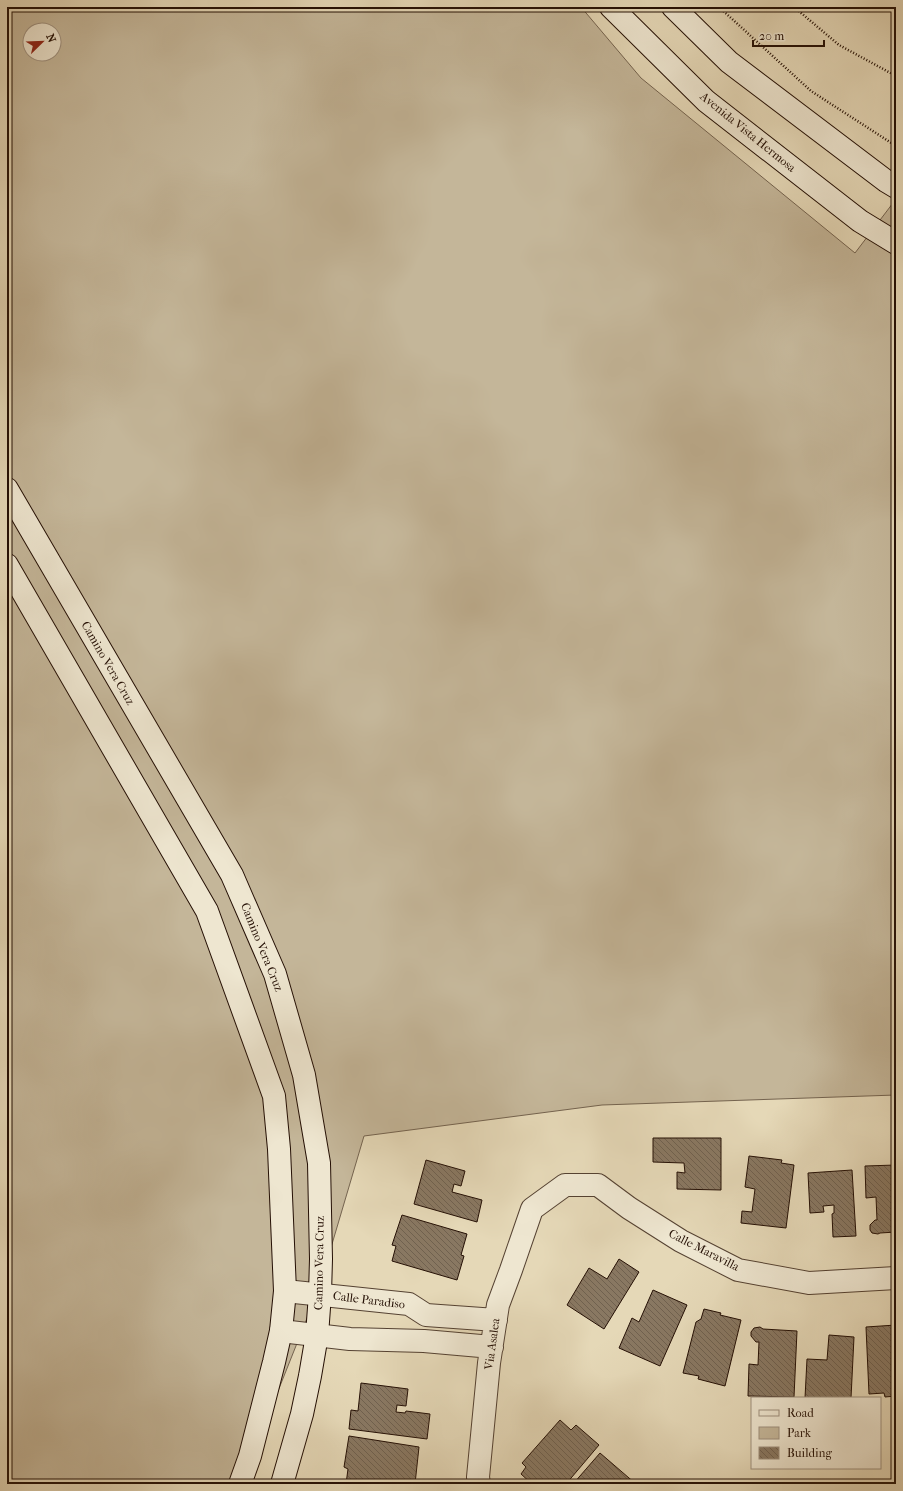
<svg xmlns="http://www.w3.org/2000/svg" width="903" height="1491" font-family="'IM FELL French Canon',serif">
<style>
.green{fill:#c4b699;stroke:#74634f;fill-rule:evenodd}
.building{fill:url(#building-back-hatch);stroke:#251005}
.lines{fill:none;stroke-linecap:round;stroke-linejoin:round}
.street-casing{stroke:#554232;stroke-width:24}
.secondary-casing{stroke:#251005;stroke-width:24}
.path{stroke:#251005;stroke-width:2.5;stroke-dasharray:1 2;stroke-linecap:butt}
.street{stroke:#eee6d0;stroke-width:22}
.secondary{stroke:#eee6d0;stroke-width:22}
.labels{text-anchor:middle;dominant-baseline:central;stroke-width:3;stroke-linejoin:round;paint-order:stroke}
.street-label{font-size:12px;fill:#251005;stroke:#eee6d0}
</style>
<defs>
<pattern id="building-back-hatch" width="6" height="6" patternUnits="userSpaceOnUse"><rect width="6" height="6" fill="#897862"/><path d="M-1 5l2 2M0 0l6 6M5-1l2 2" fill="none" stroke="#70614f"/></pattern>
</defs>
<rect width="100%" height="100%" fill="#e5d8b7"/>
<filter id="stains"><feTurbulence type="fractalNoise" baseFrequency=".005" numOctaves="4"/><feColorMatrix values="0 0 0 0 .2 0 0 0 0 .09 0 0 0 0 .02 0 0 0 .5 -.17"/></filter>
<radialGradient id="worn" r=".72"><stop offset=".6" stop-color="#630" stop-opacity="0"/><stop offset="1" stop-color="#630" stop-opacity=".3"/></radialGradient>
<path class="green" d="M7 7H581L641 78 855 253 896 199V1095L602 1105 364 1136 319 1288 241 1484H7ZM30 30H54V54H30Z"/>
<path class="building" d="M653 1138H721V1190L677 1189V1172L685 1173 684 1163 653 1162Z
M749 1156 782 1160 781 1163 794 1165 786 1228 741 1223 742 1211 752 1212 755 1189 745 1187Z
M426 1160 465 1171 461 1186 454 1184 452 1192 482 1200 477 1222 414 1204Z
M896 1165V1232L880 1233 878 1234 872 1233 870 1230V1225L875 1220H877L876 1197 866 1198 865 1166Z
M852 1170 856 1236 833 1237 832 1214 834 1213V1205L823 1206 824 1212 810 1213 808 1173Z
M402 1215 467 1234 461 1255 464 1256 457 1280 392 1261 396 1246 392 1245Z
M619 1259 639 1272 604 1329 567 1305 589 1268 607 1279Z
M653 1290 687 1305 660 1366 619 1348 632 1318 639 1322Z
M704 1309 721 1313 720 1315 741 1320 725 1386 698 1379 699 1376 683 1373 696 1322 701 1319Z
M896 1325V1396L885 1397 884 1393 869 1394 866 1327Z
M760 1327 763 1329 797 1331 794 1397 748 1396 749 1364 758 1365 759 1342H756L751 1336V1332L754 1328Z
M829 1335 854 1337 851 1398H805L807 1359 827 1360Z
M361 1383 408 1389 406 1406 397 1405 396 1412 405 1413 406 1411 430 1414 427 1439 349 1429 351 1410 358 1411Z
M560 1420 571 1430 576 1425 599 1445 566 1484H532L521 1474 526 1467 522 1463Z
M349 1436 419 1447 415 1484H346L348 1469 344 1467Z
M600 1453 636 1484H573Z"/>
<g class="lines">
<g class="street-casing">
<path id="street" d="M285 1291 409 1304 426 1315 496 1320
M281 1331 350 1339 424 1341 492 1347
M479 1484 478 1477 489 1363 498 1305 511 1270 532 1209 565 1185H598L629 1208 681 1241 738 1270 809 1283 896 1278"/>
</g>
<g class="secondary-casing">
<path id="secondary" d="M611 7 706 101 860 221 896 243
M673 7 729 62 886 181 896 187
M7 489 232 875 275 974 304 1075 319 1163 321 1259 320 1294 317 1335 310 1376 302 1414 282 1484
M7 565 207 911 274 1096 279 1149 285 1291 281 1331 274 1362 250 1456 240 1484"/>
</g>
<path class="path" d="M719 7 811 91 896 146
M794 7 839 45 896 76"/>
<use href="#street" class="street"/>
<use href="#secondary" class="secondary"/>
</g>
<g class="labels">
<g class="street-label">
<text transform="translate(748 132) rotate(39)">Avenida Vista Hermosa</text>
<text transform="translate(108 663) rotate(60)">Camino Vera Cruz</text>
<text transform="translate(262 947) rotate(68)">Camino Vera Cruz</text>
<text transform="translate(704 1250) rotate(27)">Calle Maravilla</text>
<text transform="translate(319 1263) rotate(-89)">Camino Vera Cruz</text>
<text transform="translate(369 1300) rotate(7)">Calle Paradiso</text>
<text transform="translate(492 1344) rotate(-82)">Via Asalea</text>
</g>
</g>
<rect width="903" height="1491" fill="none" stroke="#e5d8b7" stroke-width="24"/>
<rect x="8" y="8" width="887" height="1475" fill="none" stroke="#251005" stroke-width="2"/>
<rect x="12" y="12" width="879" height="1467" fill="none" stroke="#251005"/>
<rect x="751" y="1397" width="130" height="72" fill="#eee6d0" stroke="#9e907f"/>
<rect x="759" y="1410" width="20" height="6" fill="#eee6d0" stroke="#9e907f"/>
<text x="787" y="1417" font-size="12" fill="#251005">Road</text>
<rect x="759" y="1427" width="20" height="12" fill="#c4b699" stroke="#9e907f"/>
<text x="787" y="1437" font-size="12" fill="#251005">Park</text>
<rect x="759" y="1447" width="20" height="12" fill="url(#building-back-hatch)" stroke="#9e907f"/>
<text x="787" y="1457" font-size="12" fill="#251005">Building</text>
<g transform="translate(42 42) rotate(67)"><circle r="19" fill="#eee6d0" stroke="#9e907f"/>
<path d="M0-3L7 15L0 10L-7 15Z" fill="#8f2418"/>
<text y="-6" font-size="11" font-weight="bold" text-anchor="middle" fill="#251005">N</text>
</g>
<path d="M753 40v6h71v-6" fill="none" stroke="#251005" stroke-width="2"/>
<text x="759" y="40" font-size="12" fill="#251005" stroke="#eee6d0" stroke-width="3" paint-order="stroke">20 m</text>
<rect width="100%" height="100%" filter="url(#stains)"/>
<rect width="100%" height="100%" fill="url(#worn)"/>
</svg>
